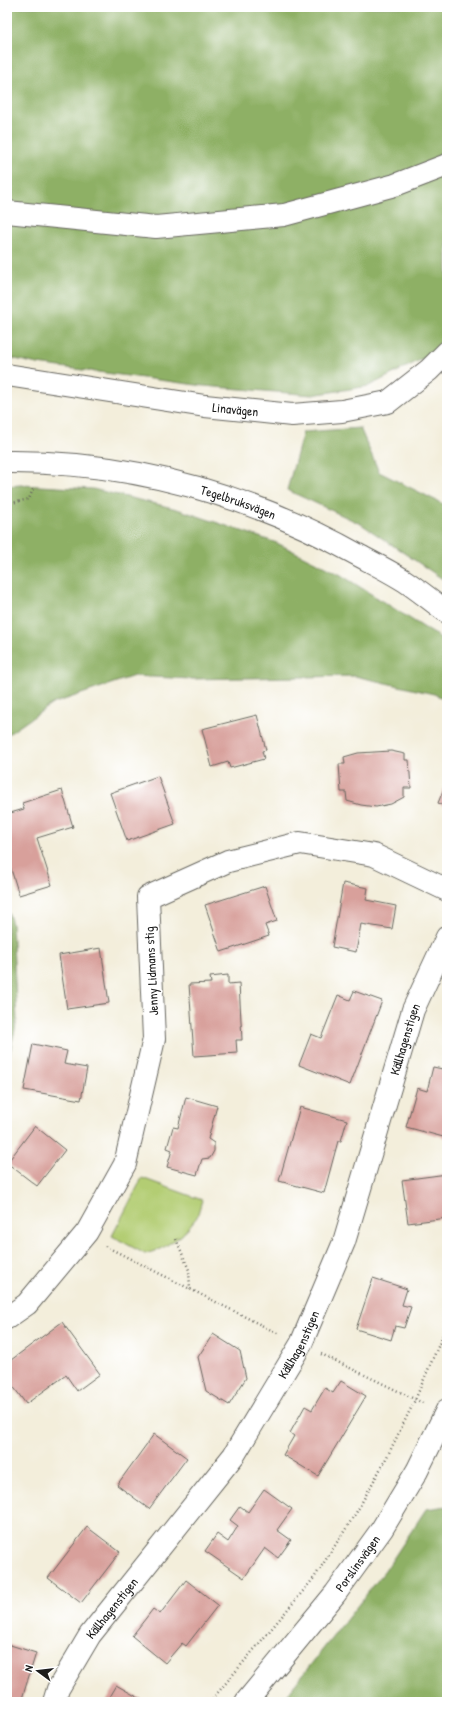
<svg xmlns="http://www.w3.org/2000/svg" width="454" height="1709" font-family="'Patrick Hand',sans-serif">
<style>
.green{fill:#b3cd73;stroke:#687448}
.forest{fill:#8eb065;stroke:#556640}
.building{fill:#d8a09b}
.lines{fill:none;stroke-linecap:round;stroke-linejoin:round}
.minor-casing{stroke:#67665f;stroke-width:24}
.path{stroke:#67665f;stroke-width:2.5;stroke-dasharray:1 3;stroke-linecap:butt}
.minor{stroke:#fff;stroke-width:22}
.labels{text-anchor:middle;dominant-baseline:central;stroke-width:3;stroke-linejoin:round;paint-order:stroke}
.street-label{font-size:13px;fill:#1c1c1c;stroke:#fff}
</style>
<rect width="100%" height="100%" fill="#fff"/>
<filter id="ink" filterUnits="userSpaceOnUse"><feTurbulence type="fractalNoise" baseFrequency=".025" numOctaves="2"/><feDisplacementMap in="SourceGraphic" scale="8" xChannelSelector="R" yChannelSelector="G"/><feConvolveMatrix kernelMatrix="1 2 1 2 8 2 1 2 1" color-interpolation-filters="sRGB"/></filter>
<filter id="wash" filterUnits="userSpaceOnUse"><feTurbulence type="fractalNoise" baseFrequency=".012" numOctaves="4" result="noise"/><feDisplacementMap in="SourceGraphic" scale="16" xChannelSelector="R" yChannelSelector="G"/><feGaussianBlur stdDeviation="0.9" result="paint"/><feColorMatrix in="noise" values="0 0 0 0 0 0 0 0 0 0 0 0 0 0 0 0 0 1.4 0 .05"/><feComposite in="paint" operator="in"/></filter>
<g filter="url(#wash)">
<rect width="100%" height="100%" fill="#f3eedb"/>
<path class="green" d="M142 1178 202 1200 197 1217 182 1235 161 1249 145 1254 112 1236Z"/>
<path class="forest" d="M7 7H447V338L430 355 369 386 312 395 204 386 37 364 7 357Z
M360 428 379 472 447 506V582L361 524 287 490 303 432Z
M21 485 93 489 177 509 277 543 341 575 447 642V700L434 694 355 676 191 679 134 676 52 704 7 735V486Z
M7 908 12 924 17 1020 7 1067Z
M447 1506V1702H281L385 1571 426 1509Z"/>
<g id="blocks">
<path class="building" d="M257 715 266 750 262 751 264 759 230 768 228 762 212 767 202 729Z
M391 751 405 754V760H409L411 788H404V797L391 804 376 807 361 805 347 801 346 792H341L339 764H345L344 757 358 753Z
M158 776 175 824 127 841 110 793Z
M447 781V807L438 803Z
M62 790 73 827 37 838 52 885 19 895 7 856V814L24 809 22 803Z
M343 883 368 888 366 900 396 906 392 929 361 924 356 952 332 947Z
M265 886 277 921 265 925 269 936 221 952 205 905Z
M101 948 109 1003 67 1009 59 955Z
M228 975V984L239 983 242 1040H236L237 1053 194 1056 189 984 211 983 210 977Z
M354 991 382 1001 350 1085 299 1065 311 1034 321 1038 338 995 350 1000Z
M33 1044 67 1051 64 1064 87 1068 81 1100 24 1090Z
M433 1067 447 1070V1138L406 1127 417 1088 427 1091Z
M186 1097 217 1106 208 1139 214 1143V1151L210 1158 202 1159 197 1175 167 1167 172 1150 167 1148 173 1127 178 1128Z
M300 1107 347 1120 341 1141H338L324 1193 279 1181Z
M35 1126 65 1150 37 1186 7 1163Z
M447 1174V1218L408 1223 402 1180Z
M373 1278 407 1289 402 1305 411 1307 404 1328 395 1326 391 1340 356 1329Z
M62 1322 100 1374 77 1391 66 1375 26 1404 7 1378V1363Z
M213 1334 240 1351 246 1378 229 1405 206 1391 198 1357Z
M341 1381 366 1396 318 1476 283 1455 294 1436 290 1433 305 1406 312 1410 325 1388 333 1393Z
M154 1434 187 1458 149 1509 117 1485Z
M264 1489 292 1509 277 1530 291 1540 278 1558 265 1548 244 1578 205 1551 217 1534 228 1542 238 1526 230 1520 240 1506 248 1512Z
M87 1527 120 1552 81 1603 48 1578Z
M186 1580 218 1605 186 1646 182 1643 165 1663 132 1636 153 1609 160 1614Z
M7 1644 36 1653 21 1702H7Z
M116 1685 146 1702H106Z"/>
</g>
</g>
<g filter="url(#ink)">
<use href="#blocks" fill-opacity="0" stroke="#67665f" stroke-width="1"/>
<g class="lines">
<g class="minor-casing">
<g id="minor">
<path d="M7 212 156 227 284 215 395 185 447 165"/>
<path id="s1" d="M7 375 205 406 292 415 342 411 388 402 429 370 447 352"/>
<path id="s2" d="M7 462C132 461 251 495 360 556 375 564 391 572 405 581 420 591 433 602 447 612"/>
<path d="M7 1318 27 1304 87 1232 125 1164 154 1039 148 897 228 861 300 843 374 855 447 890"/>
<path id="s3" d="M54 1702 58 1689 90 1635 234 1455 301 1344 344 1242 413 1010 447 937"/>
<path id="s4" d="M246 1702 335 1594 382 1529 417 1471 447 1410"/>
</g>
</g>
<path class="path" d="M7 504 29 499 34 487
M176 1239 189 1270 190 1289
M105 1246 279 1334
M321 1354 425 1404
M210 1702 314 1578 356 1513 387 1457 415 1400 447 1326"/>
<use href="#minor" class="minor"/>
</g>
</g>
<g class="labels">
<g class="street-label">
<text stroke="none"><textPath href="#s1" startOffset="231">Linavägen</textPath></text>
<text stroke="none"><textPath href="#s2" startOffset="236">Tegelbruksvägen</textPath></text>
<text transform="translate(151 971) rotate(-93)">Jenny Lidmans stig</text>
<text stroke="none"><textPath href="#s3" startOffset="759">Källhagenstigen</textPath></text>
<text stroke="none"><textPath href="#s3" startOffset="435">Källhagenstigen</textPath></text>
<text stroke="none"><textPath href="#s4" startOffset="178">Porslinsvägen</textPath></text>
<text stroke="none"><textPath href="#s3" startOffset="111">Källhagenstigen</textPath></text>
</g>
</g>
<rect width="454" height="1709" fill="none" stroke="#fff" stroke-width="24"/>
<g transform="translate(38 1671) rotate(285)" stroke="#ffffff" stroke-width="3" paint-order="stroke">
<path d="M0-3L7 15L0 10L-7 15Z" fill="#1c1c1c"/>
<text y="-6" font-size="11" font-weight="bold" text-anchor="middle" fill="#1c1c1c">N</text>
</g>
</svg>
